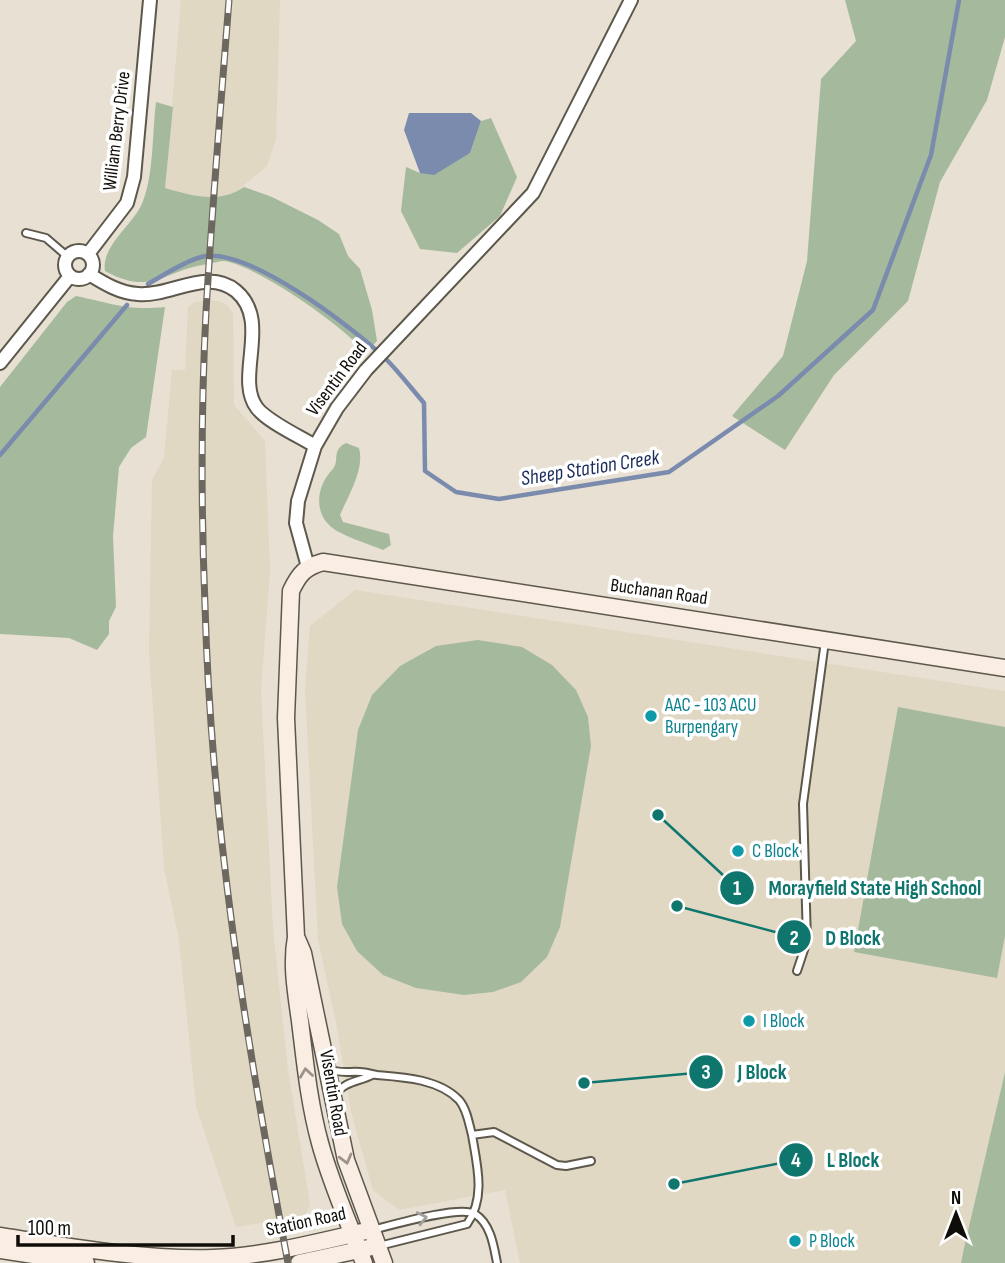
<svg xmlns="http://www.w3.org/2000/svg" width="1005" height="1263" font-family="'Sofia Sans Condensed',sans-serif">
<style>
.built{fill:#e1d8c3}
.green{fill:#a5ba9d}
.water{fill:#7a8bad}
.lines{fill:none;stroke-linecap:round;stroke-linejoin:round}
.stream{stroke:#7a8bad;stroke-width:4.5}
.lane-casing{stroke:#5d584c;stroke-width:10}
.street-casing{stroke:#5d584c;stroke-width:16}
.secondary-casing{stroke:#5d584c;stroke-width:19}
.lane{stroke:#fff;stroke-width:6}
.street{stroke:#fff;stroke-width:12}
.secondary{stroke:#faede3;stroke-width:16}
.rail-casing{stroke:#6c6860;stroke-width:7}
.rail{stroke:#fff;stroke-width:4.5;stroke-dasharray:13;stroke-linecap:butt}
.oneway{stroke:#9c938b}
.oneway2{stroke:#9f9e9c}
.culture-dot{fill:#0f9aa8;stroke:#fff;stroke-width:2.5}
.labels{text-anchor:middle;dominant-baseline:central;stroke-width:7;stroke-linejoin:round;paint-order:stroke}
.street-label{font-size:19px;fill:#0f0d08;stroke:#fff}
.culture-label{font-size:19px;fill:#0d838f;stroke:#fff;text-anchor:start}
.water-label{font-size:21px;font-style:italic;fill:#192c5a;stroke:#fff}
.leader{fill:none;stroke:#0f766e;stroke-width:2.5}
.callout-dot{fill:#0f766e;stroke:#fff;stroke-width:2.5}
.mark-label{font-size:21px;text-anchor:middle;font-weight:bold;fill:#fff}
.callout-label{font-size:21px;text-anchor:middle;font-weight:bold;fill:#0f766e;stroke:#fff;stroke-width:7;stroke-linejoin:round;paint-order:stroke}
</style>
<rect width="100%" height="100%" fill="#e7e0d3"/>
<path class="built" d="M181 0H280L276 140 267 166 232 195 216 198 197 197 165 188Z
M203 301H219L227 305 233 313 234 405 265 441 270 571 261 690 273 929 288 1070 310 1204 305 1216 236 1227 196 1106 179 940 164 868 149 651 152 480 164 458 172 370H185L188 307 195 302Z
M355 590 1005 691V1072L961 1263H520L505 1190 399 1210 373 1190 351 1112 336 1022 318 940 305 689 310 626Z"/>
<path class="green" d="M845 0H1005V37L987 100 940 182 908 301 834 375 785 450 732 416 783 356 807 261 821 79 856 41Z
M156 102 173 107 165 188C193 196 219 204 244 187L272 197 318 220 339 234 348 256 360 269 372 310 377 341 364 354 356 353 357 344C335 321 255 265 224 261 219 261 213 263 208 264 164 270 152 297 105 271 101 247 130 227 141 206 154 178 152 134 156 102Z
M491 118 517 177 500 216 457 253 420 249 401 211 406 167 420 173 470 153 481 121Z
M76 296C111 303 127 311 165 307L146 437 131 448 119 467 113 536 116 607 109 621V634L97 650 69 638 0 634V387L67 302Z
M346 443 359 448C365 469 348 496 340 515L343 522 389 534 391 545 383 550C369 544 351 539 337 531 313 517 315 488 332 470 341 461 330 451 346 443Z
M478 640 522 647 552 665 576 690 588 717 591 746 560 927 547 957 521 982 493 992 464 995 416 988 383 975 357 951 342 924 337 887 358 730 372 695 400 666 436 646Z
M898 707 1005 727V936L997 978 854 952Z
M1005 1072V1263H961L964 1248Z"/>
<path class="water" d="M409 113H471L481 121 470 153 434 175 420 173 404 130Z"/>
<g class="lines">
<path class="stream" d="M148 284C164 275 183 262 201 257 246 245 352 327 385 358 399 372 411 388 424 403L425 471 456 492 499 499 669 472 778 396 873 310 931 155 959 0
M0 455 127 305"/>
<g class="lane-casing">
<path id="lane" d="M26 233 46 238 67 256
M797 971 807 941 803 804 825 641
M328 1069C340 1074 349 1071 361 1072 366 1072 371 1074 377 1075 403 1077 439 1079 459 1100 467 1109 469 1124 472 1135L494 1132 557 1165 566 1166 591 1161
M335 1094C346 1081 358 1082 372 1075
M372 1230C392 1225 460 1205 475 1214 491 1224 494 1247 497 1263
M379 1246 467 1224C486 1198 477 1165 472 1135"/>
</g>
<g class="street-casing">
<path id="street" d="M65 265a14 14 0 1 1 28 0a14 14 0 1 1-28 0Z
M88 254 127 203 134 177 150 0
M89 274C105 284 120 293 138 294 170 297 207 267 236 291 272 321 234 378 257 408 268 422 299 436 315 446
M0 363 70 276
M308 567 296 523 298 501 315 446 337 408 366 370 533 193 631 0"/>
</g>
<g class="secondary-casing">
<path id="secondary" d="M297 939 303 953 346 1160 384 1263
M0 1236C70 1247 142 1260 213 1258 266 1256 318 1242 371 1230
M0 1250 86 1263
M299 1263 368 1248
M364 1263C349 1223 331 1184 320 1143 309 1103 305 1062 300 1021 296 993 291 964 296 937L286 718 291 591C299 574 305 567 323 562L1005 668"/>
</g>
<use href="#lane" class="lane"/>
<use href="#street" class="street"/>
<use href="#secondary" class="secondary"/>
<g class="rail-casing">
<path id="rail" d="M229 0C221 104 212 208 206 312 201 409 201 508 205 605 211 826 247 1046 288 1263"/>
</g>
<use href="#rail" class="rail"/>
</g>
<defs><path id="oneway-chevron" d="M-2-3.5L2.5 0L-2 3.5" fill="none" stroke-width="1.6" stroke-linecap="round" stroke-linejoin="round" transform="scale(1.75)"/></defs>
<g class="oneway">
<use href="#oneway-chevron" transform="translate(306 1073) rotate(-98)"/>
<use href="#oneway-chevron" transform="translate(346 1159) rotate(75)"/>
</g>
<use class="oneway2" href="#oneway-chevron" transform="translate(422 1218) rotate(-13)"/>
<g class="culture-dot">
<circle cx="651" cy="716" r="7"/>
<circle cx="738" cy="851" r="7"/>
<circle cx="749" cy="1021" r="7"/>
<circle cx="795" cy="1241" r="7"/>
</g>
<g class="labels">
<g class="street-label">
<text transform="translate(117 131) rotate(-83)">William Berry Drive</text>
<text transform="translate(337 379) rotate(-53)">Visentin Road</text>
<text transform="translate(659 592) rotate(8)">Buchanan Road</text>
<text transform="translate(333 1093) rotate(80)">Visentin Road</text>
<text transform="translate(306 1222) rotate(-12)">Station Road</text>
</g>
<g class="culture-label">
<text x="665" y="705">AAC - 103 ACU<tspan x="665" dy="22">Burpengary</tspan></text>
<text x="752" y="851">C Block</text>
<text x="763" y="1021">I Block</text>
<text x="809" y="1241">P Block</text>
</g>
<g class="water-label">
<text transform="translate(590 468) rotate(-9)">Sheep Station Creek</text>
</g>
</g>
<path class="leader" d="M658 815L737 888M677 906L794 937M584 1083L706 1072M674 1184L796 1160"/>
<g class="callout-dot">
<circle cx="658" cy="815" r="7"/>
<circle cx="677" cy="906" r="7"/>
<circle cx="584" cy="1083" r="7"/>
<circle cx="674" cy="1184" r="7"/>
<circle cx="737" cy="888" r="18"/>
<circle cx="794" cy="937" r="18"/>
<circle cx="706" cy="1072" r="18"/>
<circle cx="796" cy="1160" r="18"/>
</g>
<g class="mark-label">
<text x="737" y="895">1</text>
<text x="794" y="945">2</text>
<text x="706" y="1079">3</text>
<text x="796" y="1167">4</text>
</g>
<g class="callout-label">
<text x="875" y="895">Morayfield State High School</text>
<text x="853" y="945">D Block</text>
<text x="762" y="1079">J Block</text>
<text x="853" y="1167">L Block</text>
</g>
<g transform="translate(956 1214)" stroke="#ffffff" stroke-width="5" paint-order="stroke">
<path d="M0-5L12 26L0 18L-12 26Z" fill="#0f0d08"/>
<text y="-10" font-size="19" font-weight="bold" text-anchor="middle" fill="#0f0d08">N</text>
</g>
<path d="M18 1235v10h215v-10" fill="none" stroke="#0f0d08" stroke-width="3.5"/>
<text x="28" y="1235" font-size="21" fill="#0f0d08" stroke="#ffffff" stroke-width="5" paint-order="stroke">100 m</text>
</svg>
